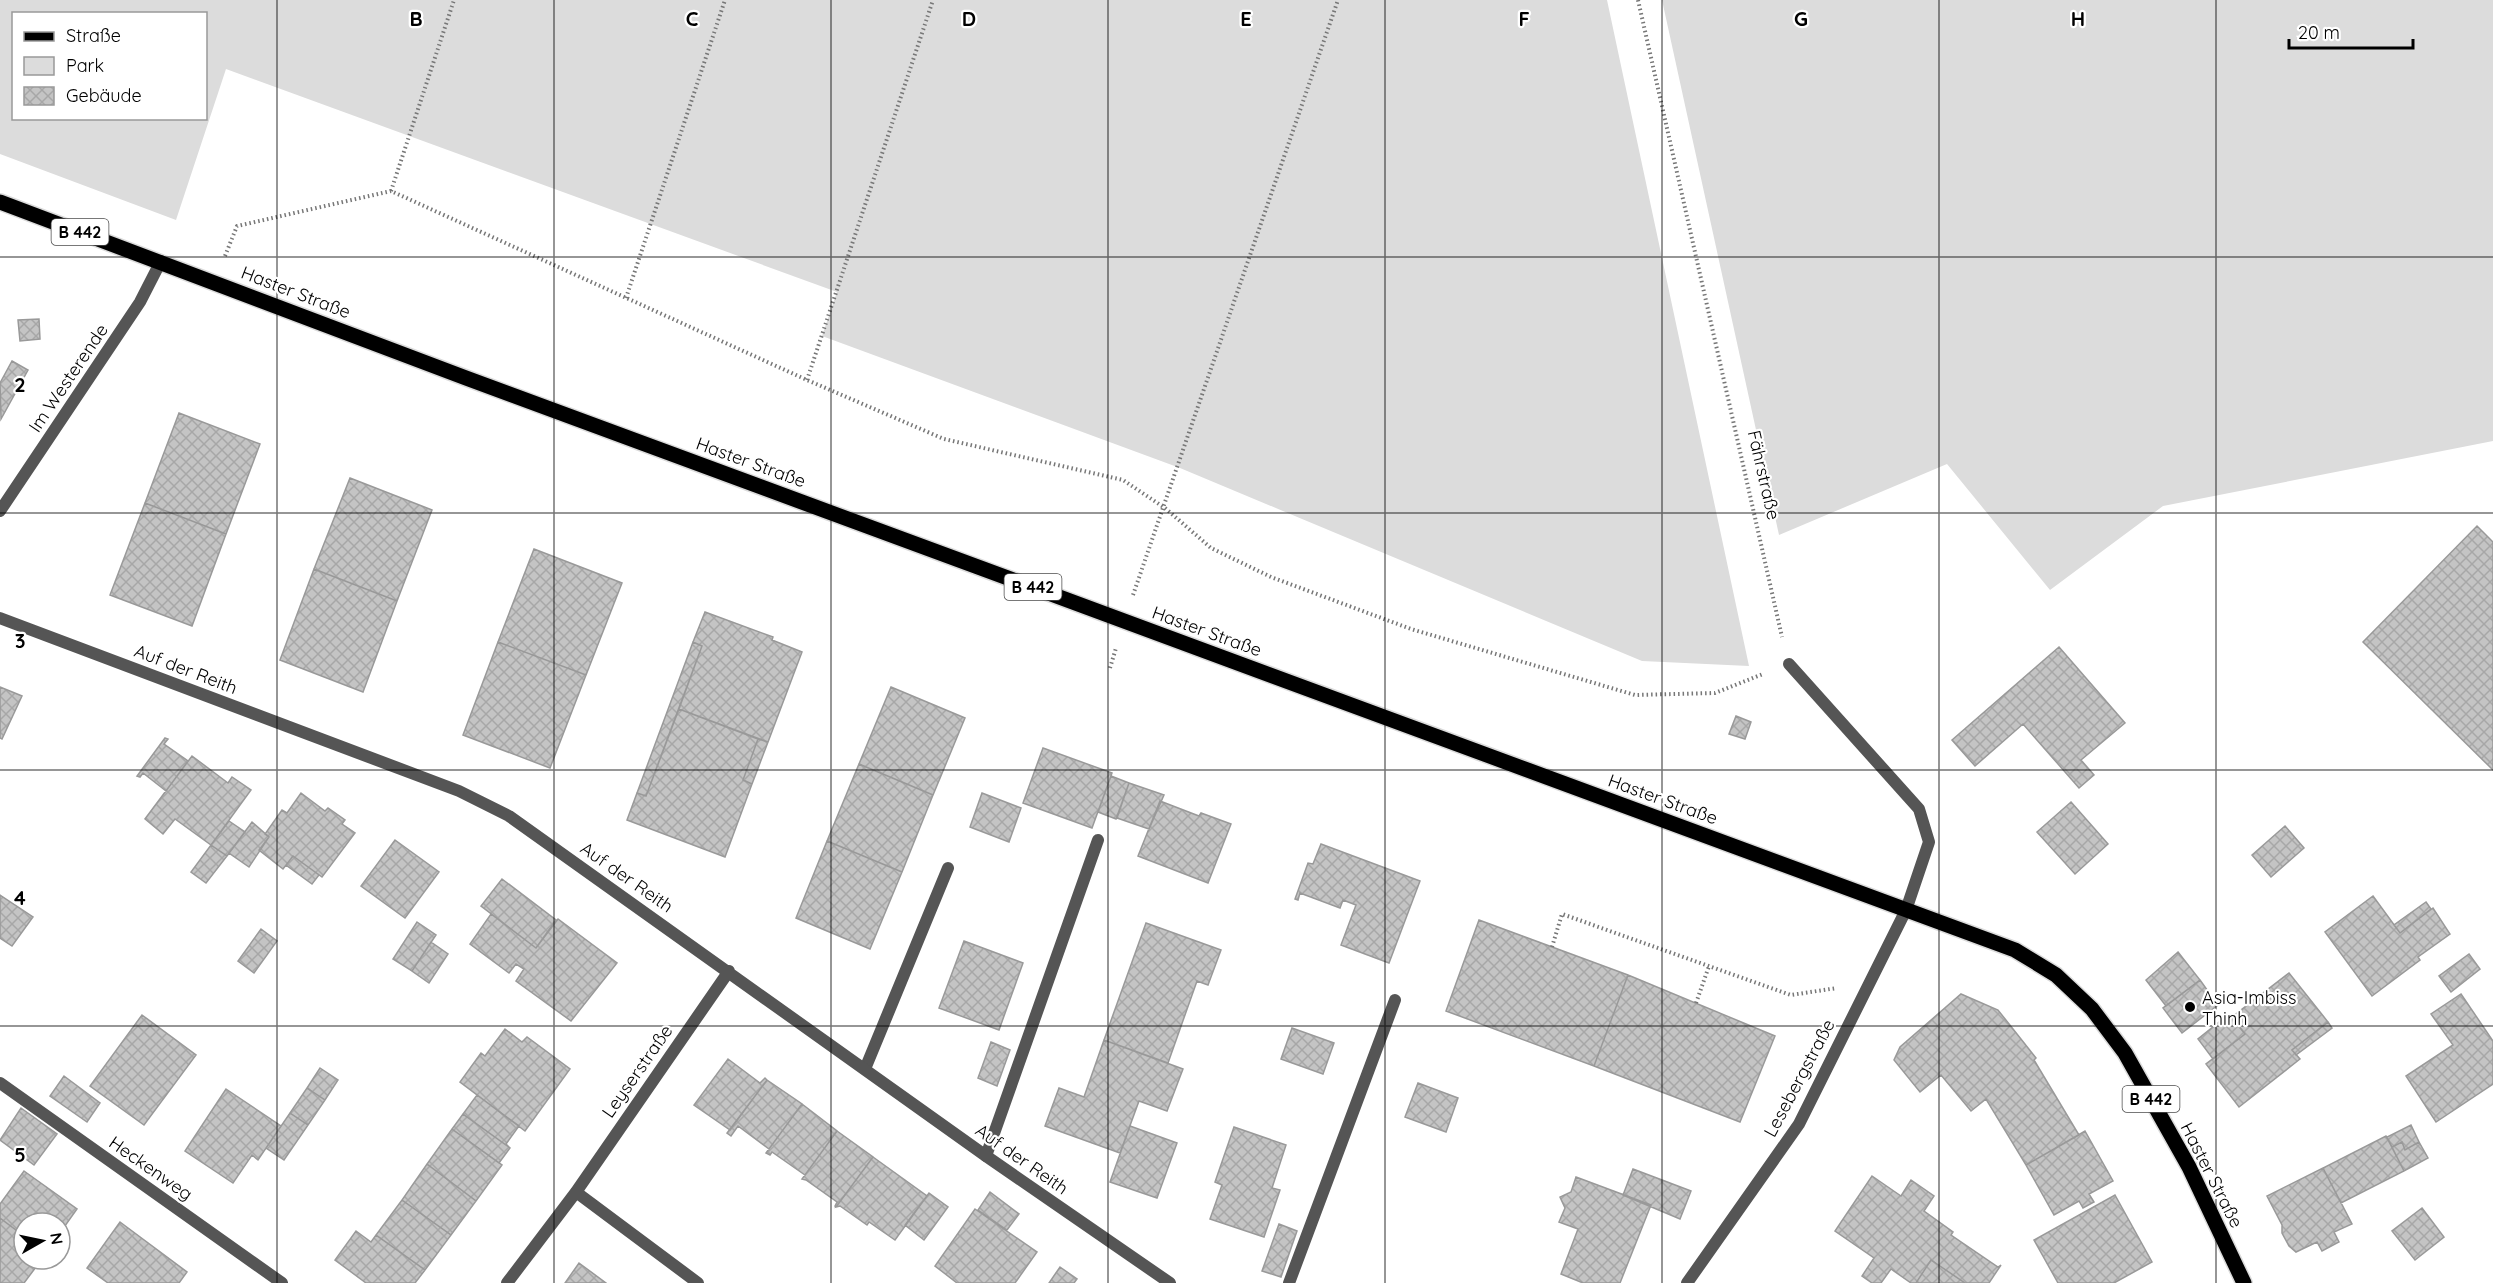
<svg xmlns="http://www.w3.org/2000/svg" width="2493" height="1283" font-family="Quicksand,sans-serif">
<style>
.green{fill:#dcdcdc;fill-rule:evenodd}
.building{fill:url(#building-cross-hatch);stroke:#999;stroke-width:1.5}
.lines{fill:none;stroke-linecap:round;stroke-linejoin:round}
.primary-casing{stroke:#dbdbdb;stroke-width:18}
.path{stroke:#777;stroke-width:4;stroke-dasharray:1.5 3;stroke-linecap:butt}
.lane{stroke:#555;stroke-width:12}
.street{stroke:#555;stroke-width:12}
.primary{stroke:#000;stroke-width:15}
.grid{fill:none;stroke:#000;stroke-width:1.5;stroke-opacity:0.55}
.poi-dot{fill:#000;stroke:#fff;stroke-width:2}
.labels{text-anchor:middle;dominant-baseline:central;stroke-width:4.5;stroke-linejoin:round;paint-order:stroke}
.shield{fill:#fff;stroke:#4c4c4c;stroke-width:1.5}
.shield-label{font-size:16px;font-weight:bold;fill:#000}
.street-label{font-size:18px;fill:#000;stroke:#fff}
.poi-label{font-size:18px;fill:#000;stroke:#fff;text-anchor:start}
.grid-label{font-size:20px;text-anchor:middle;font-weight:bold;fill:#000;stroke:#fff;stroke-width:4.5;stroke-linejoin:round;paint-order:stroke}
</style>
<defs>
<pattern id="building-cross-hatch" width="8" height="8" patternUnits="userSpaceOnUse" patternTransform="scale(1.5)"><rect width="8" height="8" fill="#c4c4c4"/><path d="M0 0l8 8M0 8l8-8" fill="none" stroke="#a7a7a7"/></pattern>
</defs>
<rect width="100%" height="100%" fill="#fff"/>
<path class="green" d="M0 0H1607L1749 666 1642 661 1180 468 822 336 837 292 226 69 176 220 0 154ZM14 14H206V118H14Z
M1662 0H2493V441L2163 506 2050 590 1947 464 1779 535Z"/>
<path class="building" d="M39 319 40 339 20 341 18 320Z
M12 361 28 370 1 419 0 383Z
M179 413 260 444 226 534 145 503Z
M350 478 432 510 397 601 314 569Z
M145 503 226 534 192 626 110 595Z
M2477 526 2493 542V770L2363 642Z
M534 549 622 583 586 675 498 642Z
M314 569 397 601 363 692 280 660Z
M705 612 773 637 772 640 802 652 768 742 679 709 702 646 693 642Z
M498 642 586 675 550 768 463 735Z
M693 642 702 646 646 796 637 793Z
M2059 647 2125 723 2081 760 2094 775 2079 788 2023 724 1975 766 1952 740Z
M0 687 22 696 2 739 0 738Z
M891 687 965 718 933 795 859 764Z
M679 709 758 739 743 780 752 784 725 857 627 820 637 793 646 796Z
M1736 716 1751 722 1745 739 1729 734Z
M165 738 168 739 164 744 188 761 166 791 143 773 140 777 137 776Z
M758 739 768 742 752 784 743 780Z
M1043 748 1112 773 1092 828 1023 803Z
M192 756 228 783 232 777 251 790 211 845 175 819 163 834 145 819Z
M859 764 933 795 902 872 827 841Z
M1111 776 1129 783 1116 819 1098 812Z
M1129 783 1164 795 1149 829 1117 818Z
M301 793 325 811 328 808 345 820 342 824 355 833 322 877 293 856 283 869 259 850 269 837 265 834 282 810 287 813Z
M982 793 1021 808 1009 842 970 827Z
M1160 801 1199 816 1201 813 1231 824 1208 883 1138 856Z
M2071 802 2108 844 2075 874 2037 832Z
M229 821 245 832 227 856 211 845Z
M252 822 269 837 249 867 229 853Z
M2285 826 2304 848 2271 877 2252 855Z
M395 840 439 872 405 918 361 886Z
M827 841 902 872 870 949 796 918Z
M1321 844 1420 881 1389 963 1341 945 1356 905 1343 900 1340 908 1300 893 1298 900 1295 899 1308 863 1313 864Z
M211 845 227 856 206 883 191 872Z
M293 856 319 875 312 884 286 865Z
M502 879 556 920 536 948 481 906Z
M0 895 33 917 12 946 0 938Z
M2373 896 2400 933 2433 908 2450 934 2418 957 2420 960 2372 996 2325 932Z
M2426 902 2431 909 2400 933 2394 925Z
M491 914 536 948 558 919 617 963 571 1021 516 981 524 969 516 964 509 973 470 944Z
M1479 920 1628 975 1594 1066 1446 1011Z
M417 922 436 935 412 971 393 959Z
M1146 923 1221 950 1208 985 1197 981 1168 1063 1104 1040Z
M261 929 277 941 254 973 238 961Z
M964 941 1023 963 999 1030 939 1008Z
M431 942 448 954 429 983 412 971Z
M2178 952 2200 980 2166 1006 2146 980Z
M2469 954 2480 969 2451 992 2439 976Z
M2289 973 2328 1022 2292 1050 2300 1059 2239 1107 2206 1064 2245 1034 2232 1017Z
M1628 975 1775 1036 1740 1122 1594 1066Z
M2200 980 2218 1005 2182 1033 2163 1008Z
M1961 994 1998 1010 2036 1058 2034 1060 2079 1135 2026 1165 1986 1099 1971 1111 1941 1075 1920 1092 1894 1060 1900 1047Z
M2461 994 2493 1041V1084L2436 1122 2406 1076 2453 1045 2431 1014Z
M2229 1014 2245 1034 2213 1059 2198 1039Z
M142 1015 196 1055 144 1125 90 1086Z
M2328 1022 2332 1028 2296 1055 2292 1050Z
M1292 1028 1334 1043 1323 1074 1281 1059Z
M505 1029 522 1042 527 1037 570 1069 525 1131 460 1082 481 1053 485 1056Z
M1104 1040 1183 1069 1167 1111 1139 1101 1120 1153 1045 1126 1059 1088 1084 1097Z
M991 1042 1010 1050 997 1086 978 1078Z
M728 1059 760 1083 765 1078 767 1080 730 1130 694 1105Z
M320 1068 338 1080 325 1100 307 1088Z
M64 1076 100 1103 87 1122 50 1096Z
M767 1080 802 1104 769 1149 738 1126 731 1136 727 1133Z
M1418 1083 1458 1098 1446 1132 1405 1117Z
M307 1088 325 1100 308 1125 290 1113Z
M226 1089 281 1126 258 1160 252 1155 233 1183 185 1151Z
M477 1095 519 1126 506 1144 510 1148 463 1114Z
M802 1104 837 1131 805 1175 772 1152 770 1155 766 1153Z
M21 1108 57 1134 34 1165 0 1140Z
M290 1113 308 1125 284 1160 266 1148Z
M463 1114 510 1148 499 1163 452 1129Z
M2411 1125 2419 1142 2405 1150 2402 1142 2392 1147 2387 1137Z
M1130 1126 1177 1143 1157 1198 1110 1182Z
M1234 1127 1286 1145 1272 1188 1280 1190 1264 1237 1210 1219 1222 1185 1215 1182Z
M452 1129 502 1165 476 1201 427 1164Z
M837 1131 873 1157 836 1207 835 1206 837 1202 806 1180 802 1179Z
M2085 1131 2113 1181 2089 1194 2094 1202 2083 1208 2079 1201 2054 1215 2026 1165Z
M2386 1136 2404 1171 2341 1203 2323 1168Z
M2402 1142 2405 1150 2419 1142 2428 1158 2404 1171 2392 1147Z
M873 1157 927 1196 895 1240 869 1222 867 1225 840 1206 836 1207Z
M427 1164 476 1201 451 1235 402 1200Z
M2323 1168 2352 1224 2334 1232 2339 1242 2322 1251 2317 1242 2296 1252 2289 1246 2282 1233V1225L2267 1196Z
M1633 1169 1691 1191 1680 1219 1623 1195Z
M24 1171 77 1209 60 1233V1223H24V1236L0 1218V1204Z
M1872 1176 1901 1196 1911 1180 1934 1196 1924 1211 1953 1232 1951 1235 1998 1267 2001 1265 1989 1283H1965L1931 1260 1916 1283H1911L1891 1269 1881 1283H1872L1862 1276 1874 1258 1835 1231Z
M1576 1177 1651 1205 1620 1283H1583L1561 1274 1578 1229 1559 1222 1565 1208 1560 1197 1571 1192Z
M990 1192 1019 1214 1007 1230 978 1210Z
M929 1193 948 1207 924 1240 905 1225Z
M2115 1195 2152 1262 2114 1283H2058L2034 1240Z
M402 1200 451 1235 425 1270 376 1235Z
M2422 1208 2444 1237 2415 1260 2392 1231Z
M975 1209 1037 1252 1015 1283H957L935 1266Z
M0 1218 24 1236V1259H42L24 1283H0Z
M120 1222 187 1272 179 1283H108L87 1268Z
M1279 1224 1297 1231 1281 1277 1262 1271Z
M356 1231 371 1242 376 1235 425 1270 415 1283H366L335 1260Z
M1931 1260 1965 1283H1916Z
M579 1263 606 1283H565Z
M1060 1267 1077 1279 1074 1283H1049Z"/>
<g class="lines">
<g class="primary-casing">
<path id="primary" d="M0 202 466 378 2015 950 2056 975 2092 1009 2125 1053 2189 1167 2244 1283"/>
</g>
<path class="path" d="M1638 0 1782 637
M391 191 454 0
M225 256 237 226 391 191 807 380 944 439 1123 480 1165 508 1211 548 1271 577 1411 629 1635 695 1715 693 1763 674
M626 298 725 0
M807 380 933 0
M1133 595 1338 0
M1110 668 1116 648
M1552 947 1562 914 1791 995 1837 988
M1696 1003 1709 966"/>
<path class="lane" d="M865 1069 948 868
M986 1156 1098 840
M1289 1283 1395 1000"/>
<path class="street" d="M0 511 140 302 161 261
M0 618 459 791 509 816 986 1156 1170 1283
M0 1083 282 1283
M576 1192 698 1283
M507 1283 576 1192 729 971
M1687 1283 1799 1124 1906 910 1929 842 1919 809 1789 664"/>
<use href="#primary" class="primary"/>
</g>
<path class="grid" d="M277 0V1283M554 0V1283M831 0V1283M1108 0V1283M1385 0V1283M1662 0V1283M1939 0V1283M2216 0V1283M0 257H2493M0 513H2493M0 770H2493M0 1026H2493"/>
<circle class="poi-dot" cx="2190" cy="1007" r="6"/>
<g class="labels">
<g class="shield">
<rect x="51.5" y="219" width="57" height="26" rx="4.5"/>
<rect x="1004.5" y="574" width="57" height="26" rx="4.5"/>
<rect x="2122.5" y="1086" width="57" height="26" rx="4.5"/>
</g>
<g class="shield-label">
<text x="80" y="232">B 442</text>
<text x="1033" y="587">B 442</text>
<text x="2151" y="1099">B 442</text>
</g>
<g class="street-label">
<text transform="translate(296 292) rotate(21)">Haster Straße</text>
<text transform="translate(68 378) rotate(-56)">Im Westerende</text>
<text transform="translate(751 462) rotate(20)">Haster Straße</text>
<text transform="translate(1764 475) rotate(77)">Fährstraße</text>
<text transform="translate(1207 631) rotate(20)">Haster Straße</text>
<text transform="translate(186 669) rotate(21)">Auf der Reith</text>
<text transform="translate(1663 799) rotate(20)">Haster Straße</text>
<text transform="translate(627 877) rotate(35)">Auf der Reith</text>
<text transform="translate(637 1071) rotate(-55)">Leyserstraße</text>
<text transform="translate(1799 1078) rotate(-62)">Lesebergstraße</text>
<text transform="translate(1022 1159) rotate(35)">Auf der Reith</text>
<text transform="translate(151 1168) rotate(35)">Heckenweg</text>
<text transform="translate(2212 1175) rotate(63)">Haster Straße</text>
</g>
<g class="poi-label">
<text x="2202" y="997">Asia-Imbiss<tspan x="2202" dy="21">Thinh</tspan></text>
</g>
</g>
<g class="grid-label">
<text x="416" y="26">B</text>
<text x="692" y="26">C</text>
<text x="969" y="26">D</text>
<text x="1246" y="26">E</text>
<text x="1524" y="26">F</text>
<text x="1801" y="26">G</text>
<text x="2078" y="26">H</text>
<text x="20" y="392">2</text>
<text x="20" y="648">3</text>
<text x="20" y="905">4</text>
<text x="20" y="1162">5</text>
</g>
<rect x="12" y="12" width="195" height="108" fill="#ffffff" stroke="#999999" stroke-width="1.5"/>
<rect x="24" y="32" width="30" height="9" fill="#000000" stroke="#999999" stroke-width="1.5"/>
<text x="66" y="42" font-size="18" fill="#000000">Straße</text>
<rect x="24" y="57" width="30" height="18" fill="#dcdcdc" stroke="#999999" stroke-width="1.5"/>
<text x="66" y="72" font-size="18" fill="#000000">Park</text>
<rect x="24" y="87" width="30" height="18" fill="url(#building-cross-hatch)" stroke="#999999" stroke-width="1.5"/>
<text x="66" y="102" font-size="18" fill="#000000">Gebäude</text>
<g transform="translate(42 1241) rotate(81)"><circle r="28" fill="#ffffff" stroke="#999999" stroke-width="1.5"/>
<path d="M0-4.5L10 22L0 15L-10 22Z" fill="#000000"/>
<text y="-9" font-size="16" font-weight="bold" text-anchor="middle" fill="#000000">N</text>
</g>
<path d="M2289 39v9h124v-9" fill="none" stroke="#000000" stroke-width="3"/>
<text x="2298" y="39" font-size="18" fill="#000000" stroke="#ffffff" stroke-width="4.5" paint-order="stroke">20 m</text>
</svg>
